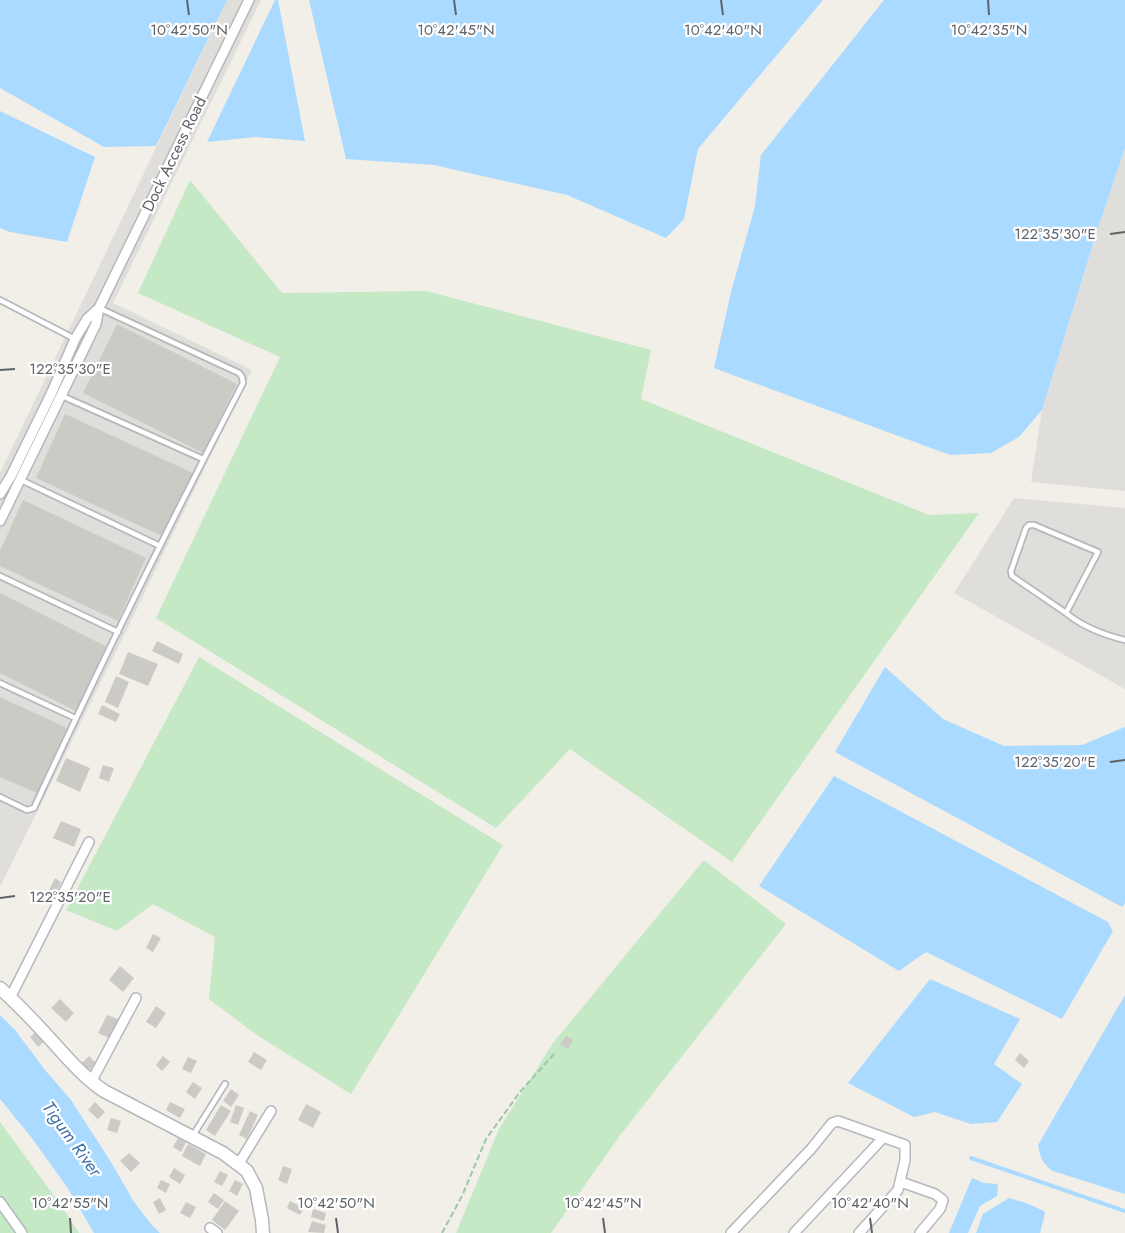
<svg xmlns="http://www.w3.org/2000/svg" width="1125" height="1233" font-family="Jost,sans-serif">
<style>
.industrial{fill:#e0deda}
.green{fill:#c5e8c5}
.water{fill:#aadaff}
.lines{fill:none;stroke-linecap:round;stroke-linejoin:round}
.stream{stroke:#aadaff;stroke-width:4}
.building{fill:#cccac5}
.service-casing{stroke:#b5b8bc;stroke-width:8}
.minor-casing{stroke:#b5b8bc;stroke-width:12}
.tertiary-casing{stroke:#b5b8bc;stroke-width:15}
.path{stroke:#9cc7a9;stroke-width:2;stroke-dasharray:6 3;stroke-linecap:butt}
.service{stroke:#fff;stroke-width:4.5}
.minor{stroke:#fff;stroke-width:9}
.tertiary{stroke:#fff;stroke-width:12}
.ticks{fill:none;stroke:#5f6368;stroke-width:2}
.labels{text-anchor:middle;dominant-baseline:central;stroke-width:4.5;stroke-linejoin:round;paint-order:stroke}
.street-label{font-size:16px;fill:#5f6368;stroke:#fff}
.water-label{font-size:18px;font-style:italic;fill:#4174aa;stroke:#fff}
.ticks-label{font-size:15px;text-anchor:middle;fill:#5f6368;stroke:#fff;stroke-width:4.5;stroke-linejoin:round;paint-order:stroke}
</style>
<rect width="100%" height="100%" fill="#f1efe8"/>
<path class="industrial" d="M227 0H261L113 303 252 370 130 623 0 887V473Z
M1125 148V491L1031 482 1042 410 1097 231Z
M1014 498 1125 508V689L954 593Z"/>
<path class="green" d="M190 180 282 293 426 291 651 350 641 399 929 515 979 513 732 862 570 749 496 828 156 618 280 357 138 293Z
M199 657 503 845 351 1094 257 1035 209 999 215 937 153 904 117 931 66 910Z
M704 860 786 924 621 1134 551 1233H456L499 1129 553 1043Z
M0 1122 60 1204 79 1233H0Z"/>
<path class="water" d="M0 0H227L156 146 104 147 0 88Z
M275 0H278L305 141 255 137 207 142Z
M309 0H823L698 149 684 219 666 238 567 195 434 165 346 159Z
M884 0H1125V148L1097 231 1042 410 1019 437 991 453 950 455 714 368 731 292 755 206 761 155Z
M0 111 95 157 67 242 10 232 0 228Z
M885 667 943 719 1004 746 1082 745 1125 727V903L1122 907 835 752Z
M834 776 1108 922 1113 931 1062 1019 926 952 899 971 759 886Z
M930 979 1020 1019 994 1064 1022 1084 997 1122 971 1124 935 1112 914 1117 848 1083Z
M1125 995V1194L1053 1171C1043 1164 1040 1158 1038 1145Z
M0 1015 15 1030 45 1070 71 1100 111 1162 134 1202 152 1225 160 1233H94L67 1187 31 1137 0 1099Z
M972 1178 984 1183 998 1184 997 1196 980 1206 968 1233H949Z
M1009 1198 1026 1203 1044 1211 1045 1214 1040 1233H976L983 1214Z"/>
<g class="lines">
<path class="stream" d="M971 1158 1125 1211"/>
</g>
<path class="building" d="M117 324 237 384 203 453 83 393Z
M65 414 193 473 164 537 36 478Z
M23 500 146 558 118 621 0 566V551Z
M0 593 107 647 76 711 0 673Z
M157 641 183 654 179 664 152 651Z
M128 652 158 664 148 686 119 674Z
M116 676 129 682 118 708 105 702Z
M0 697 67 728 37 793 0 777Z
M102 705 120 714 116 722 98 714Z
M66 758 90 768 80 792 56 781Z
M103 765 114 768 109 782 99 778Z
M61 821 81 829 74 847 53 838Z
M55 878 61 882 55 895 48 892Z
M153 934 161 938 153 952 146 948Z
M120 966 134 978 123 992 109 980Z
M60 999 74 1013 66 1022 51 1008Z
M156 1006 166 1013 156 1028 146 1022Z
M107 1015 118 1019 109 1038 98 1033Z
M37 1031 45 1041 38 1047 30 1037Z
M566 1036 573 1040 568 1049 560 1045Z
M254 1052 267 1060 261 1070 248 1062Z
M1020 1053 1029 1061 1024 1068 1015 1060Z
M89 1056 96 1063 90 1070 82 1063Z
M163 1056 170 1062 162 1071 156 1065Z
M188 1057 197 1061 191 1073 182 1069Z
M193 1082 202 1088 195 1099 186 1092Z
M231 1089 239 1095 231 1107 223 1101Z
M95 1102 105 1112 98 1119 88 1110Z
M170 1102 185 1109 180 1118 166 1110Z
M306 1104 321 1112 313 1128 298 1120Z
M221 1105 231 1111 215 1136 206 1130Z
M236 1105 244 1108 238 1125 230 1122Z
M250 1111 258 1115 247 1139 239 1135Z
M111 1118 121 1121 117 1133 107 1130Z
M178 1138 186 1142 181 1152 173 1147Z
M188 1144 206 1154 200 1166 182 1156Z
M129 1153 140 1163 131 1172 120 1161Z
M283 1166 292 1169 287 1184 278 1180Z
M174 1168 185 1175 180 1184 169 1177Z
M220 1171 228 1175 222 1186 214 1182Z
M161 1180 170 1184 166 1193 157 1188Z
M235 1180 243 1184 237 1196 229 1191Z
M214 1193 224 1200 218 1209 208 1202Z
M160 1198 166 1210 159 1214 153 1202Z
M225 1201 239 1211 225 1230 212 1220Z
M290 1201 304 1208 300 1215 287 1208Z
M186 1202 196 1207 190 1218 180 1213Z
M313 1209 326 1213 324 1221 311 1217Z
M312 1221 326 1225 324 1233 308 1232Z"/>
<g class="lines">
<g class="service-casing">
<path id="service" d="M0 300 75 339
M60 395 203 459
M19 479 160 546
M0 576 118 632
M1066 613 1012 576 1011 571 1026 528 1029 525H1034L1098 552 1066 613C1083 627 1104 635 1125 640
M0 683 75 718
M0 797 27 810 34 808C100 665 170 523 243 383L242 377 239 373 99 308
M192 1137 225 1084"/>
</g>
<g class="minor-casing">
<path id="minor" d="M0 494 11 476 52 392 75 339 87 319 99 308
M0 521 96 324 99 308 249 0
M10 998 89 842
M91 1082 136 998
M238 1165 271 1111
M901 1182 935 1194 943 1200 940 1209 920 1233
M0 1202 22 1233
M210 1228 217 1233
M731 1233 811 1149 832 1123 838 1121 905 1145V1160L898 1190 859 1233
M794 1233 883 1138"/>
</g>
<g class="tertiary-casing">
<path id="tertiary" d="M0 988C14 1001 27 1014 40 1028 61 1050 79 1074 104 1091L223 1153 247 1171 256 1188 262 1220 263 1233"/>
</g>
<path class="path" d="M442 1233 462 1196 486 1139 520 1092 555 1053"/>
<use href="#service" class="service"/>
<use href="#minor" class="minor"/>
<use href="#tertiary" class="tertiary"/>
</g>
<path class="ticks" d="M187 0 189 15M454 0 456 15M721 0 723 15M988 0 989 15M1110 234 1125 232M0 370 15 369M1110 762 1125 760M0 898 15 896M70 1218 71 1233M336 1218 338 1233M603 1218 605 1233M870 1218 872 1233"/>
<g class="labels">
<g class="street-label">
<text transform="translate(174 154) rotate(-64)">Dock Access Road</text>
</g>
<g class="water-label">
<text transform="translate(72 1139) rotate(54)">Tigum River</text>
</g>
</g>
<g class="ticks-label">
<text x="189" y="35">10°42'50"N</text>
<text x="456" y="35">10°42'45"N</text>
<text x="723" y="35">10°42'40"N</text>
<text x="989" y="35">10°42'35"N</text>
<text x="1055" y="239">122°35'30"E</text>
<text x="70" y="374">122°35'30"E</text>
<text x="1055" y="767">122°35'20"E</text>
<text x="70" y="902">122°35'20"E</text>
<text x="70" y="1208">10°42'55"N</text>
<text x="336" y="1208">10°42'50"N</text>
<text x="603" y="1208">10°42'45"N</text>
<text x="870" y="1208">10°42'40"N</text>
</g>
</svg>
